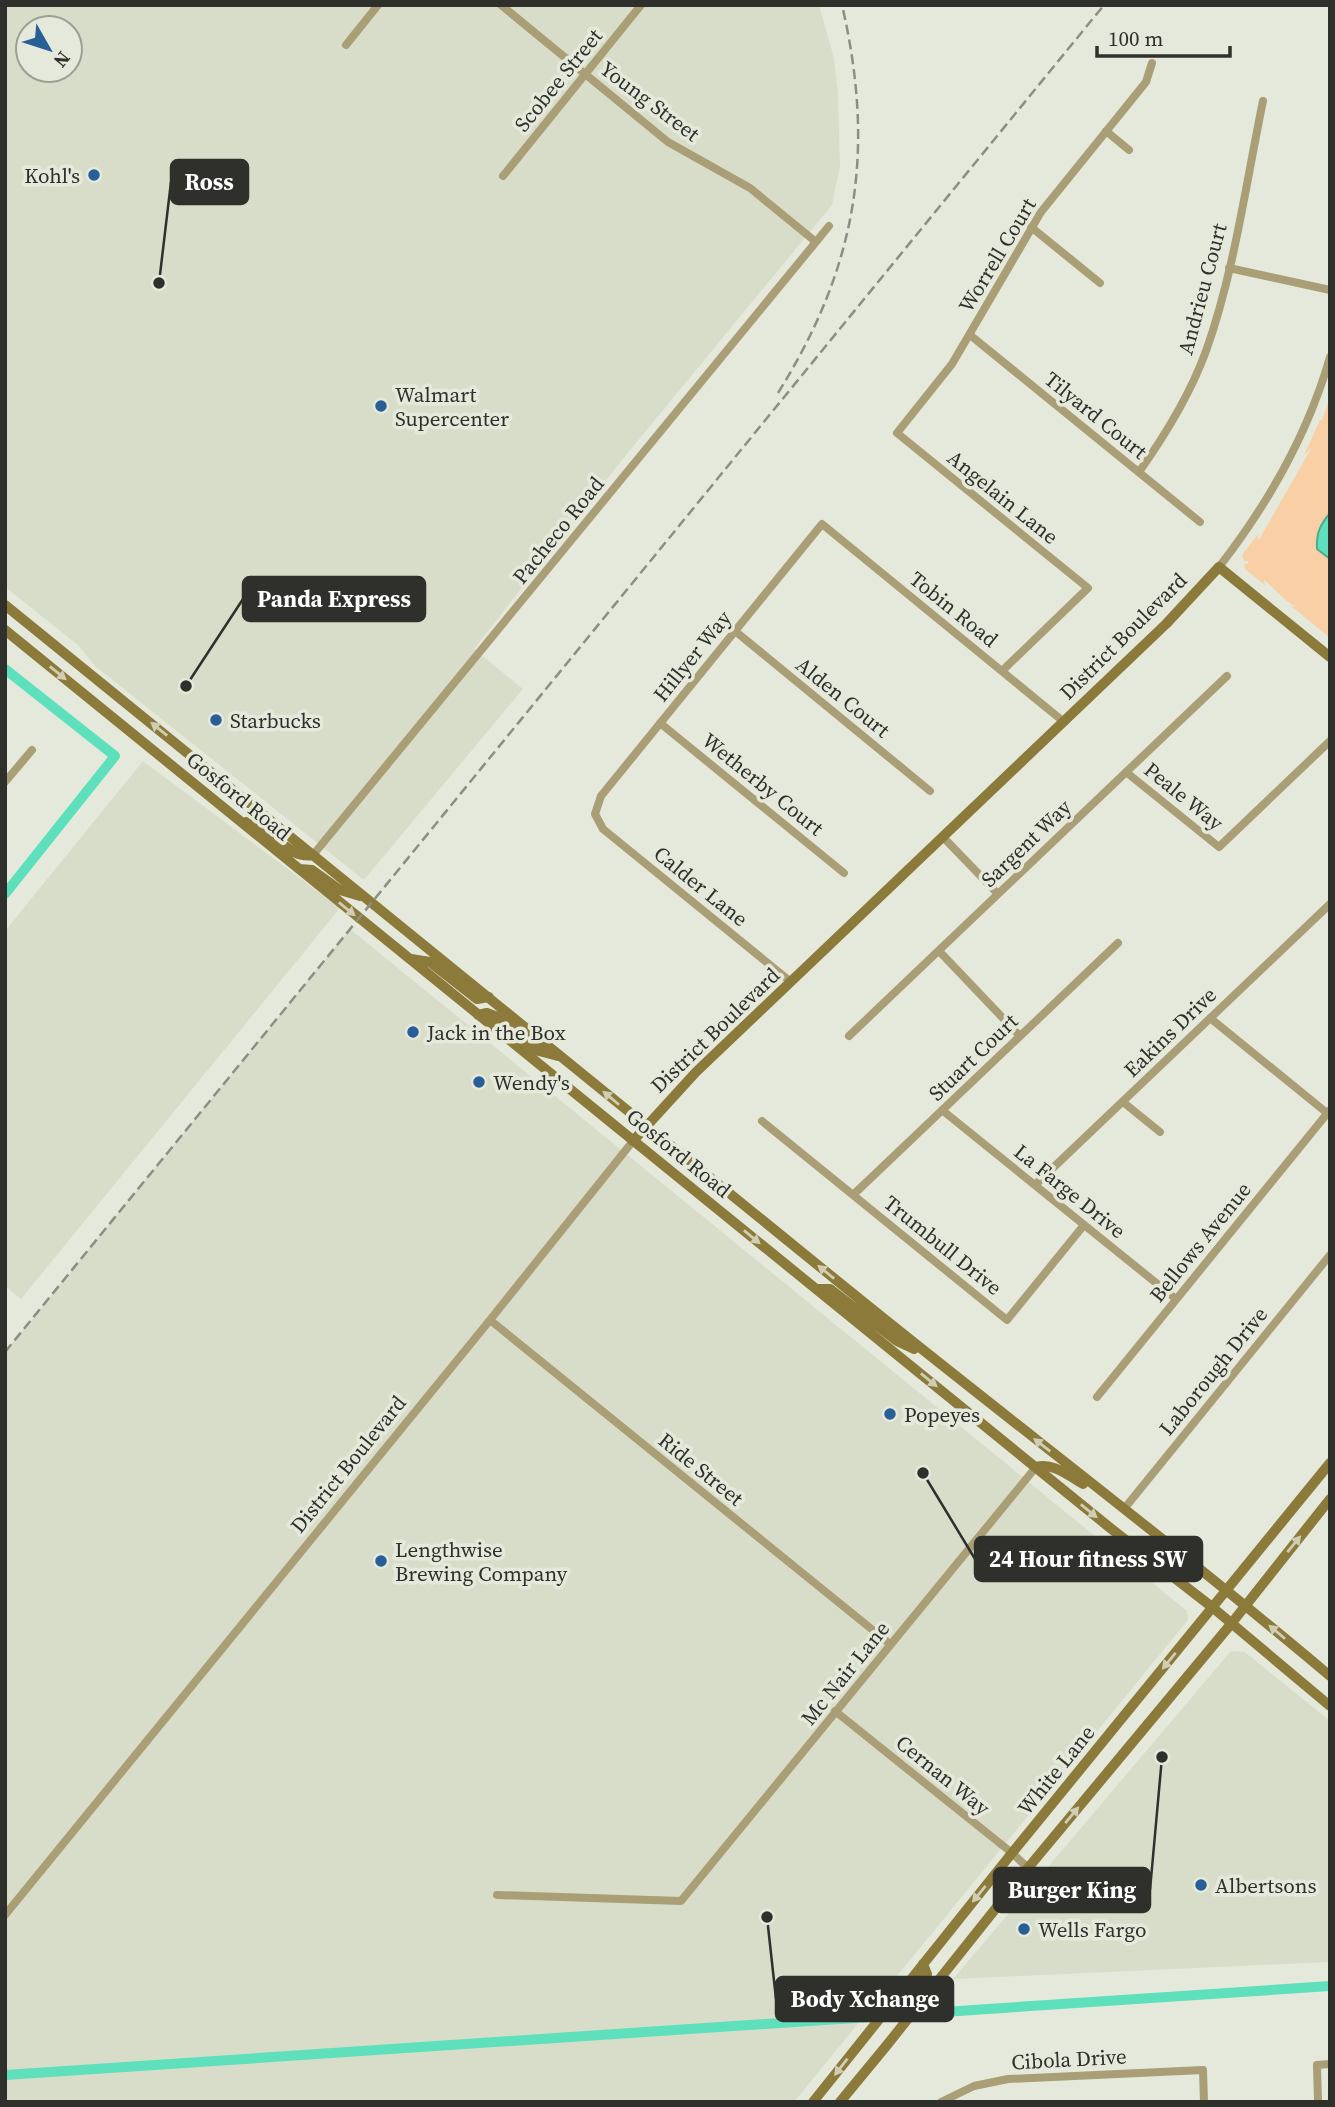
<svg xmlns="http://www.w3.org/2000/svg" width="1335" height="2107" font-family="'Source Serif 4',serif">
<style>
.built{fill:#d8ddc9;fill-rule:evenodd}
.green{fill:#f9d0a5}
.water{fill:#5ee0bd;stroke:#50ab91;stroke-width:2}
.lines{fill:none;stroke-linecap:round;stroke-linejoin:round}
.canal{stroke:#5ee0bd;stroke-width:10}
.street{stroke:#aa9e76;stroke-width:8}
.secondary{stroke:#8c7a3b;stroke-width:10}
.rail{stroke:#8c8e85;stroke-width:2.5;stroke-dasharray:10 5;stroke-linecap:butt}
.oneway{fill:#cfcdb3}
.poi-dot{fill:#285f97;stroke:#e5e9db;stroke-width:2.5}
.labels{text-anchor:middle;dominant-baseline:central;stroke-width:7;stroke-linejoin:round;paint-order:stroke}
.street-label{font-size:21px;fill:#2f302b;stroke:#e5e9db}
.poi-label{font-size:21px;fill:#2f302b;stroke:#e5e9db;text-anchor:start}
.leader{fill:none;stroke:#2f302b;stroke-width:2.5}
.callout-dot{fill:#2f302b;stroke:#e5e9db;stroke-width:2.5}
.callout{fill:#2f302b;stroke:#2f302b;stroke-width:2.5}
.callout-label{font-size:23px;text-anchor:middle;font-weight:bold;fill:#fff}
</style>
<rect width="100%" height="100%" fill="#e5e9db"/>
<path class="built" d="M5 5H819L834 58 838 92 840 166 832 205 622 460 474 649 523 689 364 880 95 666 78 645 5 587ZM28 28H70V70H28Z
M143 761 340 908 21 1299 5 1286V931Z
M350 929 1187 1611 1188 1620 794 2102H5V1352Z
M1231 1651 1245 1652 1330 1721V1962L953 1979Z"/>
<path class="green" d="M1330 397V638L1290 605 1298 608 1287 601 1264 580 1265 585 1245 569 1244 564 1248 563V561H1244L1242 555 1258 534V540L1260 538 1312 447 1304 455 1320 420H1322Z"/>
<path class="water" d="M1330 513V559L1317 549C1316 533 1320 525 1330 513Z"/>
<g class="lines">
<path class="canal" d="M5 669 115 756 5 894
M5 2075 1330 1986"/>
<path class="street" d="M501 5 668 142 750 188 816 242
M346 45 378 5
M1106 131 1129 150
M503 176 641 5
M1031 227 1100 283
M1229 268 1330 290
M970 335 1200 522
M1139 472C1166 434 1190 395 1206 351 1234 273 1246 183 1263 101
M1219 567C1268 504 1308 434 1330 357
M735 631 930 791
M1002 671 1088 588 897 433 952 364 1041 212 1146 82 1152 63
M660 723 844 873
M1126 772 1219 847 1330 741
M5 782 32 750
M943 837 998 894
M313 855 829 226
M939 951 1020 1036
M791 982 603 829 595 814 601 796 822 524 1064 722
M1210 1018 1327 1113
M849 1036 1227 676
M1123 1102 1160 1132
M942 1110 1176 1299
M762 1121 1007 1320 1084 1225
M1035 1185 1330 904
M853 1195 1118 943
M490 1320 890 1644
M1097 1397 1330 1110
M1124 1509 1330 1255
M835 1711 1012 1853 1028 1868
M497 1895 681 1901 1036 1467
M5 1915 490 1320 633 1141
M941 2102 974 2086 1008 2079 1203 2070 1204 2102
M1318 2102 1317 2065 1330 2064"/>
<path class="secondary" d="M5 605C291 837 576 1070 862 1301 1018 1427 1177 1547 1330 1676
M5 630 1109 1527 1212 1607 1330 1706
M246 822C251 823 258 825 262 828 280 838 291 859 313 855
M300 869 312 870 340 890 360 896
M411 959 430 962 477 999 489 997
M478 1015 487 1013 495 1016 539 1051 558 1056
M633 1141 696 1072 1166 624 1219 567 1330 657
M817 1289H830L897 1341 914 1349
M1036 1467C1053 1462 1069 1476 1083 1484
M902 2019 927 1974 923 1964
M813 2102 1012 1853 1330 1463
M840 2102 887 2045 1028 1868 1231 1624 1330 1499"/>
<path class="rail" d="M778 393C857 266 876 152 842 5
M5 1352 1104 5"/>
</g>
<defs><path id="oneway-solid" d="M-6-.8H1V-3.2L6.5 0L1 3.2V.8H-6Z" transform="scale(1.75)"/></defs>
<g class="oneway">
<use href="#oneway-solid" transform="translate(58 673) rotate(39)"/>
<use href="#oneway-solid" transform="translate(159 729) rotate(-141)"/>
<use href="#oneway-solid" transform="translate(347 909) rotate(39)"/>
<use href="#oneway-solid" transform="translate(611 1098) rotate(-140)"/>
<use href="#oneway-solid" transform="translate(752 1237) rotate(39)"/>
<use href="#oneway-solid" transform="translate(826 1272) rotate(-141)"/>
<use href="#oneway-solid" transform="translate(929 1380) rotate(39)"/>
<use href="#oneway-solid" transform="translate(1042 1445) rotate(-142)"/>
<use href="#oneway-solid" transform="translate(1089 1511) rotate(39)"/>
<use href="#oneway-solid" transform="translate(1294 1544) rotate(-51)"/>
<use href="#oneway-solid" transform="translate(1277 1632) rotate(-140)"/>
<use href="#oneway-solid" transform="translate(1169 1661) rotate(129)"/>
<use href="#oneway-solid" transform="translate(1072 1815) rotate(-50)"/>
<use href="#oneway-solid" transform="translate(979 1894) rotate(129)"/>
<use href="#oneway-solid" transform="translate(841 2067) rotate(128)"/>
</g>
<g class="poi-dot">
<circle cx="94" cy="175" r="7"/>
<circle cx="381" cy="406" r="7"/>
<circle cx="216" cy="720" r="7"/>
<circle cx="413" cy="1032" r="7"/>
<circle cx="479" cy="1082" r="7"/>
<circle cx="890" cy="1414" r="7"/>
<circle cx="381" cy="1561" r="7"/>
<circle cx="1201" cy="1885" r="7"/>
<circle cx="1024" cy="1929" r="7"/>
</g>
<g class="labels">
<g class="street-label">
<text transform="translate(558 80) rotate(-51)">Scobee Street</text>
<text transform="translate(650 101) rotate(37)">Young Street</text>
<text transform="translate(997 255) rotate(-59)">Worrell Court</text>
<text transform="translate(1202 289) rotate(-75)">Andrieu Court</text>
<text transform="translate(1096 415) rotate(39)">Tilyard Court</text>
<text transform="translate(1003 497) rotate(39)">Angelain Lane</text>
<text transform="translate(558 530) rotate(-51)">Pacheco Road</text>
<text transform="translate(954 609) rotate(39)">Tobin Road</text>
<text transform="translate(1123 636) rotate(-45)">District Boulevard</text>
<text transform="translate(692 656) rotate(-51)">Hillyer Way</text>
<text transform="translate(843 697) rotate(39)">Alden Court</text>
<text transform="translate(763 784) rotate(39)">Wetherby Court</text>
<text transform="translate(239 796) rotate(39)">Gosford Road</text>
<text transform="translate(1184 796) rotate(39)">Peale Way</text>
<text transform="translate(1026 843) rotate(-44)">Sargent Way</text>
<text transform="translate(701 886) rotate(39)">Calder Lane</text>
<text transform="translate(715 1030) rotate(-44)">District Boulevard</text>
<text transform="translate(1170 1032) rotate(-44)">Eakins Drive</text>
<text transform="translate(973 1057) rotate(-44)">Stuart Court</text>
<text transform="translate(679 1153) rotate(39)">Gosford Road</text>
<text transform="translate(1070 1191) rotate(39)">La Farge Drive</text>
<text transform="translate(1200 1242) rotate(-51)">Bellows Avenue</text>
<text transform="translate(943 1245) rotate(39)">Trumbull Drive</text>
<text transform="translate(1213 1371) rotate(-51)">Laborough Drive</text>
<text transform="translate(348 1464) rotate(-51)">District Boulevard</text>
<text transform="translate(701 1469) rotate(39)">Ride Street</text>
<text transform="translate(845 1673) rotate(-51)">Mc Nair Lane</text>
<text transform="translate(1056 1770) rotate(-51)">White Lane</text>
<text transform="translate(943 1775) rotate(39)">Cernan Way</text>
<text transform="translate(1069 2059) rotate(-3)">Cibola Drive</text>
</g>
<g class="poi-label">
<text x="80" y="175" text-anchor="end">Kohl's</text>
<text x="395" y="394">Walmart<tspan x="395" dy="24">Supercenter</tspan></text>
<text x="230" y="720">Starbucks</text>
<text x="427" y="1032">Jack in the Box</text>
<text x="493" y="1082">Wendy's</text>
<text x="904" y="1414">Popeyes</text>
<text x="395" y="1549">Lengthwise<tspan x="395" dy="24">Brewing Company</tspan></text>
<text x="1215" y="1885">Albertsons</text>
<text x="1038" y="1929">Wells Fargo</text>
</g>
</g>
<path class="leader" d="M159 283L171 182M186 686L243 599M923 1473L975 1559M1162 1757L1150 1890M767 1917L776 1999"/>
<g class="callout-dot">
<circle cx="159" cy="283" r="7"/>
<circle cx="186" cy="686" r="7"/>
<circle cx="923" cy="1473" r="7"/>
<circle cx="1162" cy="1757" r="7"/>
<circle cx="767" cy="1917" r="7"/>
</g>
<g class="callout">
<rect x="171" y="160" width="77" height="44" rx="7"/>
<rect x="243" y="577" width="182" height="44" rx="7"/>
<rect x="975" y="1537" width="227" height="44" rx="7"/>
<rect x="994" y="1868" width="156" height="44" rx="7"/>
<rect x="776" y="1977" width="177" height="44" rx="7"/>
</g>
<g class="callout-label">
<text x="209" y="190">Ross</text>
<text x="334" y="607">Panda Express</text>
<text x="1088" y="1567">24 Hour fitness SW</text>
<text x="1072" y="1898">Burger King</text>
<text x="865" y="2007">Body Xchange</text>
</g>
<rect width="1335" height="2107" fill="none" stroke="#2f302b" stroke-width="14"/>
<g transform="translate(49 49) rotate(129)"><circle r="33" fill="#e5e9db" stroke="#9c9f95" stroke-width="2"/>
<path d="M0-5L12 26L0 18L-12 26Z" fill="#285f97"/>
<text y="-10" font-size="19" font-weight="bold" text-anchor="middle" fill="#2f302b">N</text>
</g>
<path d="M1097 46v10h133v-10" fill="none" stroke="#2f302b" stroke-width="3.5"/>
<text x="1108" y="46" font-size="21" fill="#2f302b" stroke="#e5e9db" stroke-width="5" paint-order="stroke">100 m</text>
</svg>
